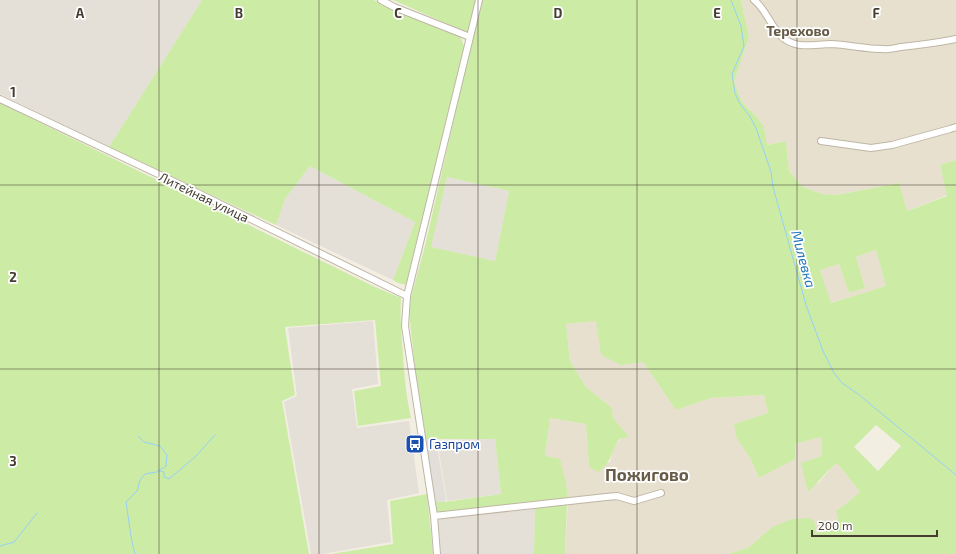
<svg xmlns="http://www.w3.org/2000/svg" width="956" height="554" font-family="'Exo 2',sans-serif">
<style>
.residential{fill:#e7e0cf}
.industrial{fill:#e4dfd7}
.green{fill:#cceca6;fill-rule:evenodd}
.parking{fill:#e2dfdb}
.lines{fill:none;stroke-linecap:round;stroke-linejoin:round}
.stream{stroke:#97cff7;stroke-width:1}
.minor-casing{stroke:#bfb6a4;stroke-width:8}
.minor{stroke:#fff;stroke-width:6}
.grid{fill:none;stroke:#453d32;stroke-width:1;stroke-opacity:0.55}
.labels{text-anchor:middle;dominant-baseline:central;stroke-width:3.5;stroke-linejoin:round;paint-order:stroke}
.street-label{font-size:13px;fill:#453d32;stroke:#fff}
.transit-label{font-size:13px;fill:#164399;stroke:#fff;text-anchor:start}
.neighbourhood-label{font-size:14px;font-weight:bold;fill:#685c48;stroke:#fff}
.water-label{font-size:14px;font-style:italic;fill:#2278b9;stroke:#fff}
.district-label{font-size:17px;font-weight:bold;fill:#685c48;stroke:#fff}
.grid-label{font-size:13px;text-anchor:middle;font-weight:bold;fill:#453d32;stroke:#fff;stroke-width:3.5;stroke-linejoin:round;paint-order:stroke}
</style>
<rect width="100%" height="100%" fill="#f3eee2"/>
<path class="residential" d="M741 0H956V160L940 165 947 195 907 211 898 183 837 195 822 194 803 187 789 171 786 141 766 145 764 127 757 117 742 102 734 82 749 37Z
M876 250 887 286 830 303 820 270 839 264 849 293 865 288 856 257Z
M596 321 621 365 643 362 676 410 711 398 764 395 768 413 734 424 759 478 795 459V444L821 437 822 456 817 485 831 468 837 463 860 492 847 503 837 511 838 518 833 529 815 533 772 527 748 548 727 554H565L568 499 566 483 545 456 550 418 586 424 589 467 610 462 614 448 620 439 613 418 612 408 586 387 570 361 566 324Z"/>
<path class="industrial" d="M0 0H202L109 147 0 94Z
M310 166 415 222 393 280 276 225 285 199Z
M447 177 509 191 495 261 430 247Z
M373 321 378 384 352 389 357 428 409 421 419 493 387 500 391 542 322 554H311L284 402 297 396 288 328Z
M495 439 501 494 447 501 437 440Z
M535 506 534 554H441L437 518Z"/>
<path class="green" d="M202 0H374L387 7 460 36 464 46 406 285 398 283 393 280 415 222 310 166 285 199 276 225 109 147Z
M393 0H476L468 33Z
M480 0H741L749 37 734 82 742 102 757 117 764 127 767 145 786 141 789 171 803 187 822 194 837 195 899 183 907 211 947 196 940 165 956 160V554H727L748 548 772 527 792 519 811 518 815 523 816 533 833 529 838 518 836 511 847 503 860 492 837 463C826 471 818 483 808 492L801 463 822 456 821 437 795 444V459L759 478 750 458 736 437 734 424 768 413 764 395 711 398 676 410 643 362 621 365 601 355 596 321 566 324 570 361 586 387 612 408 613 418 629 437 619 439C611 453 612 461 599 472L589 467 586 424 550 418 545 456 560 459 566 483 568 499 443 514 436 511 435 501 444 502 501 494 495 439H426L416 376 409 314 411 297 425 246 469 53ZM447 177 509 191 495 261 431 247ZM876 250 886 286 831 303 820 270 839 264 849 293 865 288 856 257ZM876 425 901 446 878 471 854 447Z
M0 103 375 287 401 298C400 313 401 327 402 341 404 368 405 392 411 418L358 426 354 391 381 386 375 320 285 327 295 395 282 401 309 554H0Z
M427 494 433 554H331L393 544 390 501Z
M567 504 565 554H534L535 506Z"/>
<path class="parking" d="M426 439 436 440 446 500 444 502 435 501Z"/>
<g class="lines">
<path class="stream" d="M731 0 741 26 744 46 732 74 735 93 740 104 749 115 756 128 771 172 773 187 806 305 823 351 834 373 842 383 858 394 956 475
M160 471 164 472V477L169 479 195 457 215 435
M0 546 14 542 37 513
M135 554C130 537 129 520 126 502L137 491 140 480 145 474 157 472 166 466 167 455 160 446 144 442 138 436"/>
<g class="minor-casing">
<path id="minor" d="M381 0 394 7 470 37
M754 0C768 11 771 30 786 40 800 49 816 44 831 44 849 45 866 49 883 49 889 50 895 48 901 47 920 45 938 43 956 39
M0 99 198 193 407 296
M821 141 871 148 892 145 950 129 956 127
M434 516 606 497 617 496 634 501 661 493
M437 554 434 516 405 326 407 296 479 0"/>
</g>
<use href="#minor" class="minor"/>
</g>
<path class="grid" d="M159 0V554M319 0V554M478 0V554M637 0V554M797 0V554M0 185H956M0 369H956"/>
<defs>
<g id="bus-square" transform="scale(1)"><rect x="-9" y="-9" width="18" height="18" rx="4" fill="#1a4fb4" stroke="#fff"/><path d="M-5-6H5V4H4V6H2V4H-2V6H-4V4H-5ZM-3.5-4V0h7V-4ZM-3.5 1.2v1.5H-2V1.2ZM2 1.2v1.5H3.5V1.2Z" fill="#fff"/></g>
</defs>
<g fill-rule="evenodd">
<use href="#bus-square" x="415" y="444"/>
</g>
<g class="labels">
<g class="street-label">
<text transform="translate(204 197) rotate(26)">Литейная улица</text>
</g>
<g class="transit-label">
<text x="429" y="444">Газпром</text>
</g>
<g class="neighbourhood-label">
<text x="798" y="30">Терехово</text>
</g>
<g class="water-label">
<text transform="translate(804 259) rotate(75)">Милевка</text>
</g>
<g class="district-label">
<text x="647" y="474">Пожигово</text>
</g>
</g>
<g class="grid-label">
<text x="80" y="18">A</text>
<text x="239" y="18">B</text>
<text x="398" y="18">C</text>
<text x="558" y="18">D</text>
<text x="717" y="18">E</text>
<text x="876" y="18">F</text>
<text x="13" y="97">1</text>
<text x="13" y="282">2</text>
<text x="13" y="466">3</text>
</g>
<path d="M812 530v6h125v-6" fill="none" stroke="#453d32" stroke-width="2"/>
<text x="818" y="530" font-size="12" fill="#453d32" stroke="#ffffff" stroke-width="3" paint-order="stroke">200 m</text>
</svg>
